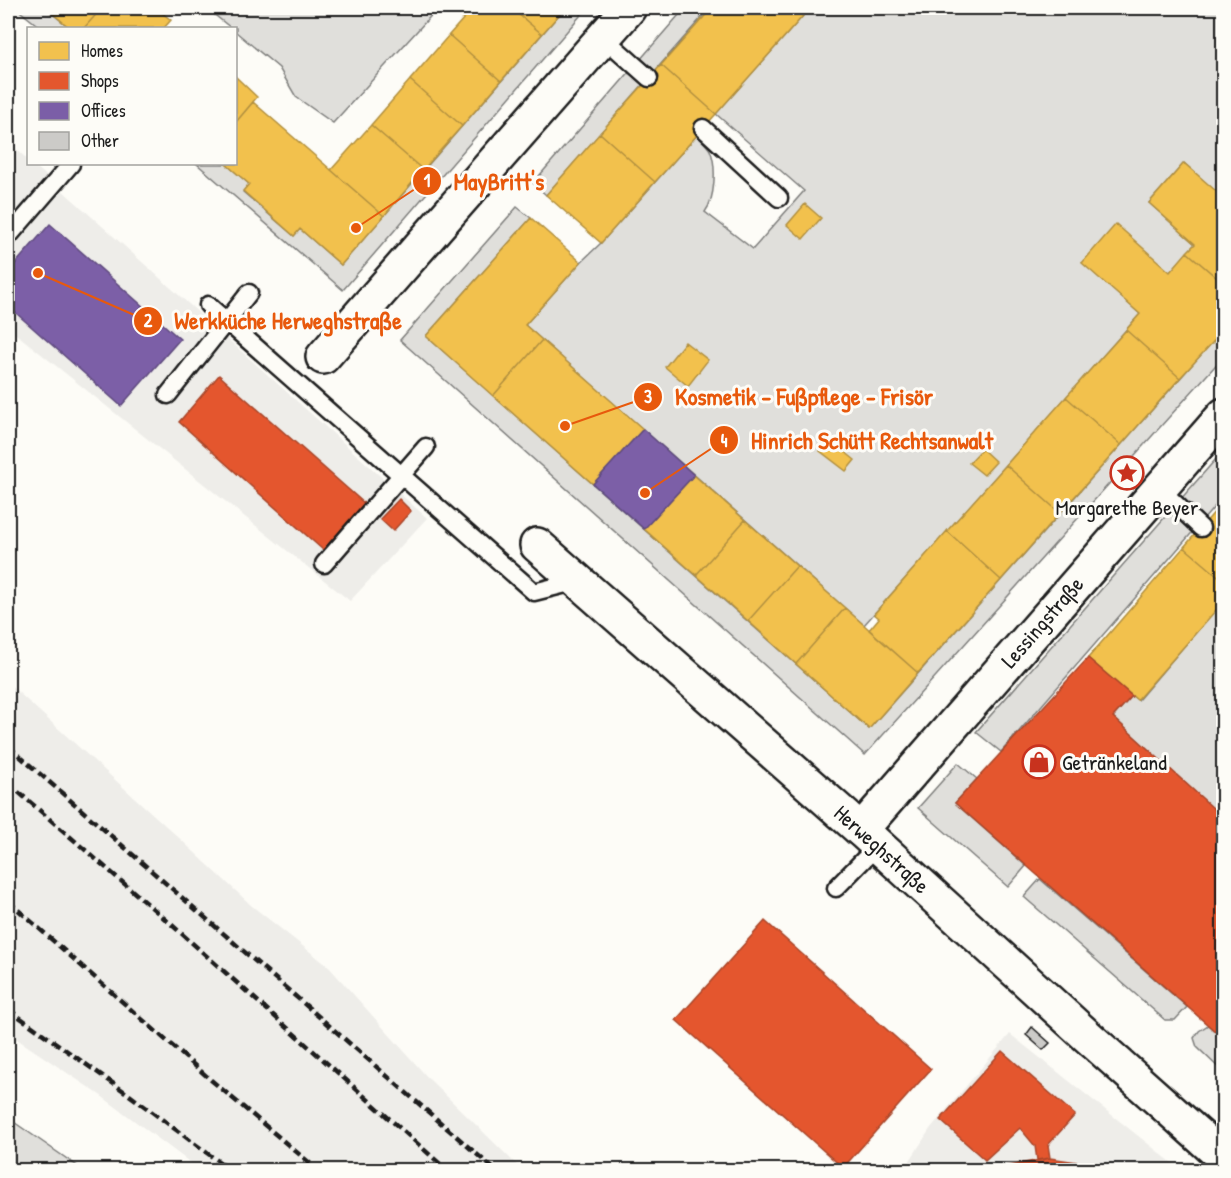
<svg xmlns="http://www.w3.org/2000/svg" width="1231" height="1178" font-family="'Patrick Hand',sans-serif">
<style>
.built{fill:#eeede9}
.green{fill:#e0dfdb;stroke:#7e7e7c;stroke-width:1.5}
.homes{fill:#f2c14e;stroke:#b2903f;stroke-width:1.5}
.shops{fill:#e4572e;stroke:#a84529;stroke-width:1.5}
.offices{fill:#7b5ea7;stroke:#5e4a7d;stroke-width:1.5}
.building{fill:#cccbc8;stroke:#1c1c1c;stroke-width:1.5}
.lines{fill:none;stroke-linecap:round;stroke-linejoin:round}
.lane-casing{stroke:#1c1c1c;stroke-width:21}
.street-casing{stroke:#1c1c1c;stroke-width:38}
.secondary-casing{stroke:#1c1c1c;stroke-width:38}
.lane{stroke:#fdfcf7;stroke-width:16}
.street{stroke:#fdfcf7;stroke-width:33}
.secondary{stroke:#fdfcf7;stroke-width:33}
.rail{stroke:#1c1c1c;stroke-width:4.5;stroke-dasharray:9 4.5;stroke-linecap:butt}
.labels{text-anchor:middle;dominant-baseline:central;stroke-width:6;stroke-linejoin:round;paint-order:stroke}
.poi-label{font-size:22px;fill:#1c1c1c;stroke:#fdfcf7}
.street-label{font-size:22px;fill:#1c1c1c;stroke:#fdfcf7}
.leader{fill:none;stroke:#e8590c;stroke-width:2}
.callout-dot{fill:#e8590c;stroke:#fdfcf7;stroke-width:2}
.mark-label{font-size:18px;text-anchor:middle;font-weight:bold;fill:#fff}
.callout-label{font-size:24px;text-anchor:middle;font-weight:bold;fill:#e8590c;stroke:#fdfcf7;stroke-width:6;stroke-linejoin:round;paint-order:stroke}
</style>
<rect width="100%" height="100%" fill="#fdfcf7"/>
<filter id="ink" filterUnits="userSpaceOnUse"><feTurbulence type="fractalNoise" baseFrequency=".0167" numOctaves="2"/><feDisplacementMap in="SourceGraphic" scale="12" xChannelSelector="R" yChannelSelector="G"/><feConvolveMatrix kernelMatrix="1 2 1 2 8 2 1 2 1" color-interpolation-filters="sRGB"/></filter>
<g filter="url(#ink)">
<path class="built" d="M8 141 28 160V164H33L427 518 350 601 20 337 8 329Z
M8 683 177 836 252 906 328 966 429 1079 522 1170H200L100 1095 8 1033Z
M1010 1034 1181 1170H904L930 1129Z"/>
<path class="green" d="M16 8H45L70 28H41Z
M206 8H438L333 123 296 97 279 68 236 32V28H231Z
M565 8H587L343 290 197 164H226L249 184 243 192 294 236 300 229 341 265Z
M685 8H710L546 195 533 183Z
M810 8H1223L1224 140 1217 148 1223 153V198L1184 163 1149 203 1195 244 1170 272 1083 263 1140 314 864 625 525 325 581 262 601 243 697 135C701 140 707 145 710 150 717 166 715 199 705 212L753 249 804 191 716 114Z
M517 207 531 218 426 336 869 729 1223 330 1224 356 865 755 400 340Z
M1223 451V497L1001 752 976 732Z
M1223 601V818L1113 717 1132 696 1138 700Z
M958 763 977 779 955 803 1026 866 1008 887 918 808Z
M1040 879 1187 1007 1175 1020H1165L1024 897Z
M1208 1025 1223 1039V1072L1197 1047 1194 1038 1199 1031Z
M8 1118 83 1170H8Z"/>
<path class="homes" d="M46 8H102L84 28H70Z
M102 8H156L171 20 164 28H84Z
M473 8H511L542 34 501 81 449 35Z
M511 8H565L542 34Z
M712 8H793L803 16 716 114 661 65Z
M449 35 501 81 462 126 410 80Z
M661 65 716 114 655 182 600 133Z
M236 77 257 97 236 122Z
M410 80 462 126 423 170 371 125Z
M253 102 384 216 341 265 300 229 294 236 243 191 249 184 226 164H236V122Z
M371 125 423 170 384 216 331 170Z
M600 133 655 182 601 243 546 195Z
M1184 163 1224 198V284L1187 252 1195 244 1149 203Z
M805 204 821 218 803 239 787 225Z
M531 218 581 262 525 325 542 340 493 396 426 336Z
M1116 224 1170 272 1187 252 1224 284V330L1180 378 1126 330 1140 314 1082 263Z
M1126 330 1180 378 1121 445 1066 397Z
M542 340 643 429 593 484 493 396Z
M685 342 708 360 688 386 665 367Z
M1066 397 1121 445 1060 513 1006 465Z
M829 439 855 460 846 471 820 451Z
M982 449 996 462 984 475 969 463Z
M1006 465 1060 513 1001 580 947 531Z
M694 475 745 520 696 575 644 529Z
M1224 501V581L1184 547Z
M745 520 797 566 748 621 696 575Z
M947 531 1001 580 918 673 869 630 879 618 874 614Z
M1184 547 1224 581V601L1137 700 1088 658Z
M797 566 845 608 796 664 748 621Z
M845 608 918 673 869 729 796 664Z"/>
<path class="shops" d="M219 375 365 504 323 550 179 422Z
M399 499 411 511 393 531 380 519Z
M1088 658 1132 696 1113 717 1224 818V1039L955 803Z
M765 921 931 1069 843 1168 676 1020Z
M1002 1051 1075 1115 1048 1145 1050 1158 1037 1160 1035 1146 1020 1128 985 1160 940 1120Z
M1050 1158 1131 1170H989Z"/>
<path class="offices" d="M50 224 180 339 121 406 8 306V272Z
M643 429 694 475 644 529 593 484Z"/>
<path class="building" d="M1032 1027 1050 1043 1043 1050 1026 1035Z"/>
<g class="lines">
<g class="lane-casing">
<path id="lane" d="M603 37 649 78
M703 128 779 198
M8 237 71 164
M208 305 534 592 578 581
M168 395 249 293
M1159 488 1201 528
M324 564 426 447
M836 888 878 845"/>
</g>
<g class="street-casing">
<path id="street" d="M323 357 629 8
M861 830 1224 415"/>
</g>
<g class="secondary-casing">
<path id="secondary" d="M537 545 861 830 1086 1035 1224 1158"/>
</g>
<use href="#lane" class="lane"/>
<use href="#street" class="street"/>
<use href="#secondary" class="secondary"/>
<path class="rail" d="M8 746 495 1170
M8 783 172 925 447 1170
M8 901 211 1080 318 1170
M8 1009 128 1094 230 1170"/>
</g>
</g>
<defs>
<g id="sight-ring" transform="scale(1.725)"><circle r="9.5" fill="#fdfcf7" stroke="#c8321e" stroke-width="1.5"/><path d="M0-6L1.8-2.2L6-1.7L2.9 1.2L3.7 5.4L0 3.3L-3.7 5.4L-2.9 1.2L-6-1.7L-1.8-2.2Z" fill="#c8321e"/></g>
<g id="shop-ring" transform="scale(1.725)"><circle r="9.5" fill="#fdfcf7" stroke="#c8321e" stroke-width="1.5"/><path d="M-5-2.5h2.3a2.7 3.5 0 0 1 5.4 0H5L5.5 6h-11ZM-1.5-2.5h3a1.5 2.3 0 0 0-3 0Z" fill="#c8321e"/></g>
</defs>
<g fill-rule="evenodd">
<use href="#sight-ring" x="1127" y="473"/>
<use href="#shop-ring" x="1039" y="762"/>
</g>
<g class="labels">
<g class="poi-label">
<text x="1127" y="507">Margarethe Beyer</text>
<text x="1062" y="762" text-anchor="start">Getränkeland</text>
</g>
<g class="street-label">
<text transform="translate(1042 622) rotate(-49)">Lessingstraße</text>
<text transform="translate(882 849) rotate(42)">Herweghstraße</text>
</g>
</g>
<path class="leader" d="M356 228L427 181M38 273L148 321M565 426L648 397M645 493L724 440"/>
<g class="callout-dot">
<circle cx="356" cy="228" r="6"/>
<circle cx="38" cy="273" r="6"/>
<circle cx="565" cy="426" r="6"/>
<circle cx="645" cy="493" r="6"/>
<circle cx="427" cy="181" r="15"/>
<circle cx="148" cy="321" r="15"/>
<circle cx="648" cy="397" r="15"/>
<circle cx="724" cy="440" r="15"/>
</g>
<g class="mark-label">
<text x="427" y="187">1</text>
<text x="148" y="327">2</text>
<text x="648" y="403">3</text>
<text x="724" y="447">4</text>
</g>
<g class="callout-label">
<text x="499" y="190">MayBritt's</text>
<text x="288" y="329">Werkküche Herweghstraße</text>
<text x="804" y="405">Kosmetik - Fußpflege - Frisör</text>
<text x="872" y="449">Hinrich Schütt Rechtsanwalt</text>
</g>
<rect width="1231" height="1178" fill="none" stroke="#fdfcf7" stroke-width="30"/>
<rect x="15" y="15" width="1201" height="1148" fill="none" stroke="#1c1c1c" stroke-width="2" filter="url(#ink)"/>
<rect x="27" y="27" width="210" height="138" fill="#fdfcf7" stroke="#a3a29f" stroke-width="1.5"/>
<rect x="39" y="42" width="30" height="18" fill="#f2c14e" stroke="#a3a29f" stroke-width="1.5"/>
<text x="81" y="57" font-size="18" fill="#1c1c1c">Homes</text>
<rect x="39" y="72" width="30" height="18" fill="#e4572e" stroke="#a3a29f" stroke-width="1.5"/>
<text x="81" y="87" font-size="18" fill="#1c1c1c">Shops</text>
<rect x="39" y="102" width="30" height="18" fill="#7b5ea7" stroke="#a3a29f" stroke-width="1.5"/>
<text x="81" y="117" font-size="18" fill="#1c1c1c">Offices</text>
<rect x="39" y="132" width="30" height="18" fill="#cccbc8" stroke="#a3a29f" stroke-width="1.5"/>
<text x="81" y="147" font-size="18" fill="#1c1c1c">Other</text>
</svg>
